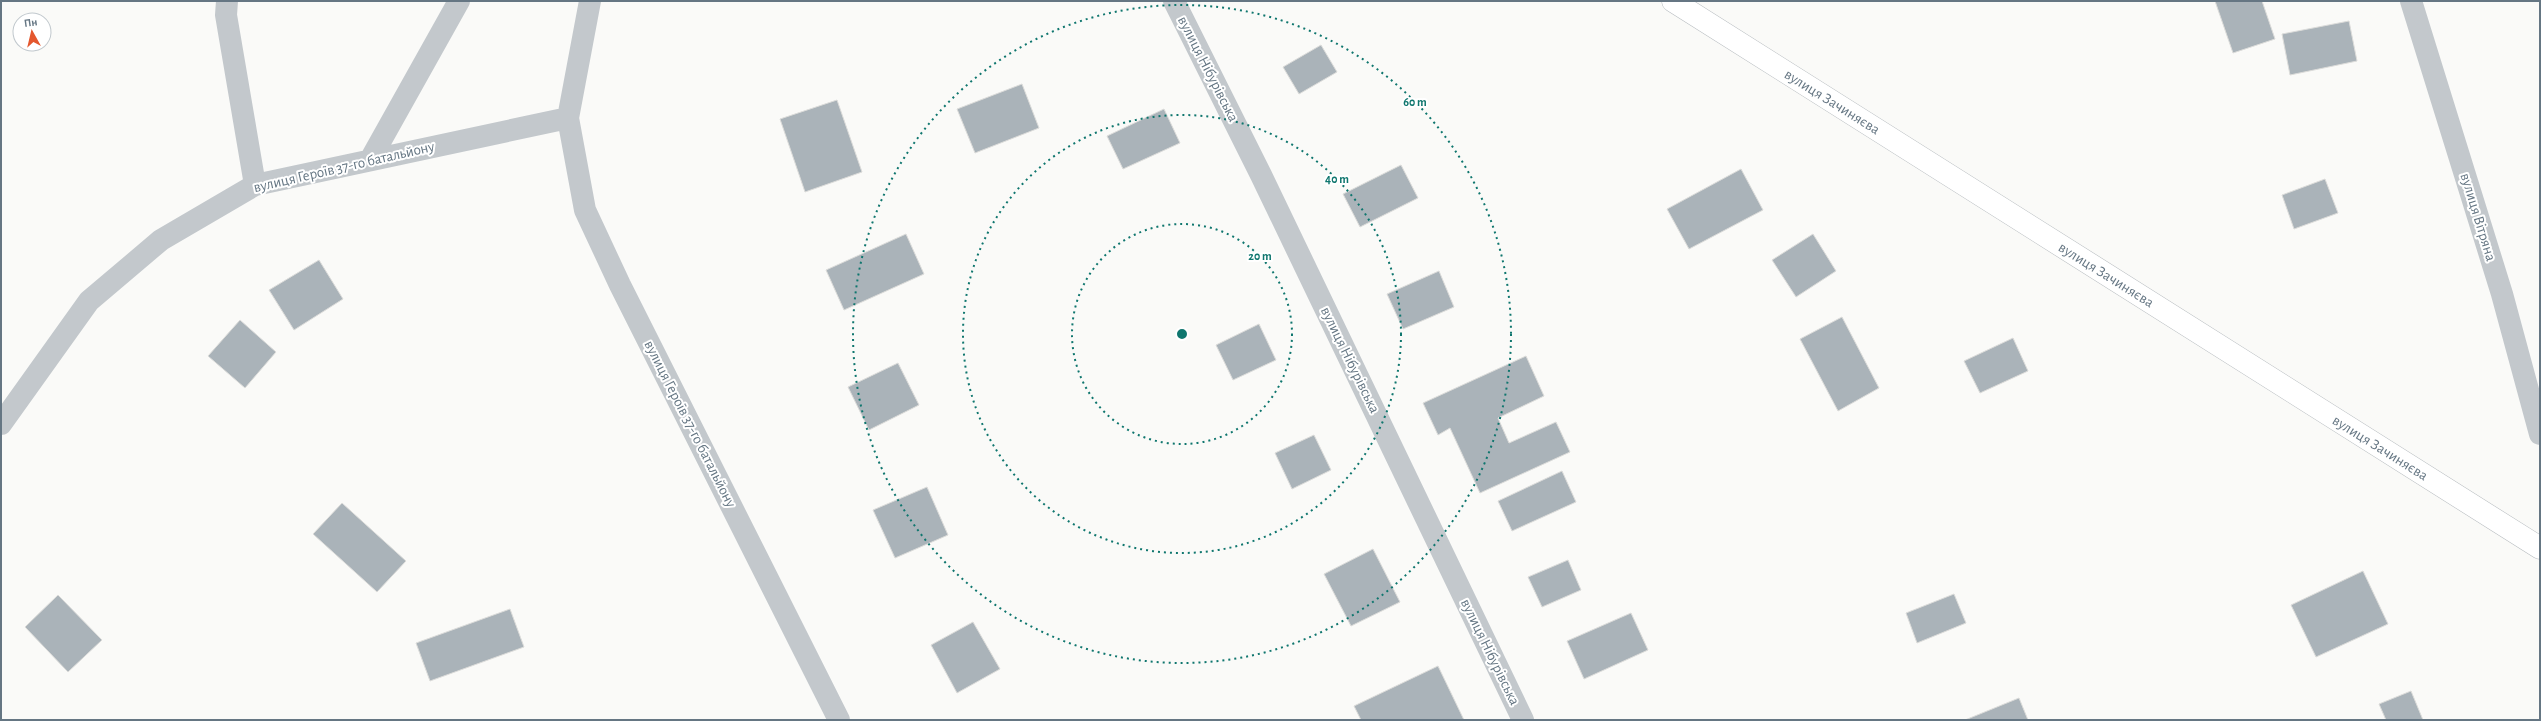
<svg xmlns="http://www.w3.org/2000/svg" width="2541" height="721" font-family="'Alegreya Sans',sans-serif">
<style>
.building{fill:#aab3b9;stroke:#dcdcda}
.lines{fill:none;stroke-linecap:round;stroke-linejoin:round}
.major-casing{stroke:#b5babe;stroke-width:23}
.minor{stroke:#c3c8cc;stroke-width:22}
.major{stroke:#fff;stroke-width:22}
.ring{fill:none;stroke:#0f766e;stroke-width:2;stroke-dasharray:2 4}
.labels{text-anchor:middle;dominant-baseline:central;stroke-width:4;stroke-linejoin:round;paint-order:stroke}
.street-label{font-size:15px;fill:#657683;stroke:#fff}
.centre{fill:#0f766e;stroke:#fff;stroke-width:2}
.ring-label{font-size:12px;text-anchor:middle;font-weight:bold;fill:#0f766e;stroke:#fff;stroke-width:4;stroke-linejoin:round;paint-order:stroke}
</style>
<rect width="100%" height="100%" fill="#fafaf8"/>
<path class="building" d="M2215 1H2262L2275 39 2233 53Z
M2349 21 2357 61 2290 75 2282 34Z
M1321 45 1337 72 1299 94 1283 67Z
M1022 84 1039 128 975 153 957 109Z
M837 100 862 172 805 192 780 119Z
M1164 109 1180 143 1123 169 1107 136Z
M1401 165 1418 198 1360 227 1343 194Z
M1741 169 1763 210 1689 249 1667 209Z
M2325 179 2338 213 2294 229 2282 195Z
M906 234 924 274 844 310 826 270Z
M1813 234 1836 271 1796 297 1772 260Z
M319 260 343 299 294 330 269 290Z
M1439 271 1454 307 1403 329 1387 294Z
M1842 317 1879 388 1838 411 1800 339Z
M240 320 276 352 245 388 208 356Z
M1259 324 1276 360 1233 380 1216 345Z
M2013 338 2028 371 1980 393 1964 361Z
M1526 356 1544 396 1498 418 1509 443 1556 422 1570 452 1480 493 1450 428 1438 435 1423 403Z
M898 363 919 405 869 430 848 387Z
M1314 435 1331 470 1292 489 1275 453Z
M1562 471 1576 502 1512 531 1498 501Z
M927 487 948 535 895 558 873 510Z
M342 503 406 561 377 592 313 534Z
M1373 549 1400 602 1351 626 1324 574Z
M1568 560 1581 590 1542 607 1528 577Z
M2363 571 2388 624 2316 657 2291 605Z
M1954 594 1966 623 1917 643 1906 613Z
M58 595 102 640 68 672 25 627Z
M510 609 524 647 430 681 416 643Z
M1631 613 1648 650 1584 679 1567 641Z
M973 622 1000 669 957 693 931 645Z
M1438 666 1464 720H1361L1354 706Z
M2411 691 2423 720H2386L2379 704Z
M2019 698 2028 720H1965Z"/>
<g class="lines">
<g class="major-casing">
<path id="major" d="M1673 1 2540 548"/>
</g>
<path class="minor" d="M227 1 226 15 255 185
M590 1 568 118 585 210 620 285 839 720
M1174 1 1261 175 1523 720
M2411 1 2502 294 2540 434
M370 160 459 1
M1 424 89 301 161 240 255 185 568 118"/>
<use href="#major" class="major"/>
</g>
<g class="ring">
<circle cx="1182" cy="334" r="110"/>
<circle cx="1182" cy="334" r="219"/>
<circle cx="1182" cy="334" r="329"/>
</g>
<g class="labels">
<g class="street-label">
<text transform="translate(1208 69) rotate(63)">вулиця Нібурівська</text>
<text transform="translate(1832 102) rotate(32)">вулиця Зачиняєва</text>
<text transform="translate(344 167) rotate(-13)">вулиця Героїв 37-го батальйону</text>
<text transform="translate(2478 217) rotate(73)">вулиця Вітряна</text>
<text transform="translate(2106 275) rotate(32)">вулиця Зачиняєва</text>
<text transform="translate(1350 360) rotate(64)">вулиця Нібурівська</text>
<text transform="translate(690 424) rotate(63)">вулиця Героїв 37-го батальйону</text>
<text transform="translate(2380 448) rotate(32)">вулиця Зачиняєва</text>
<text transform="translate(1490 652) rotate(64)">вулиця Нібурівська</text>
</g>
</g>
<circle cx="1182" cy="334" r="6" class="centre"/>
<g class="ring-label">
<text x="1415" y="106">60 m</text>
<text x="1337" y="183">40 m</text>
<text x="1260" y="260">20 m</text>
</g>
<rect width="2541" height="721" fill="none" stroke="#657683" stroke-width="4"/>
<g transform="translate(32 32) rotate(352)"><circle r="19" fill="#ffffff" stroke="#c1c8cd"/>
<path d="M0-3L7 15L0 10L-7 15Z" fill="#e4572e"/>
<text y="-6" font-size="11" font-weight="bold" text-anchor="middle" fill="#657683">Пн</text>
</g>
</svg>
